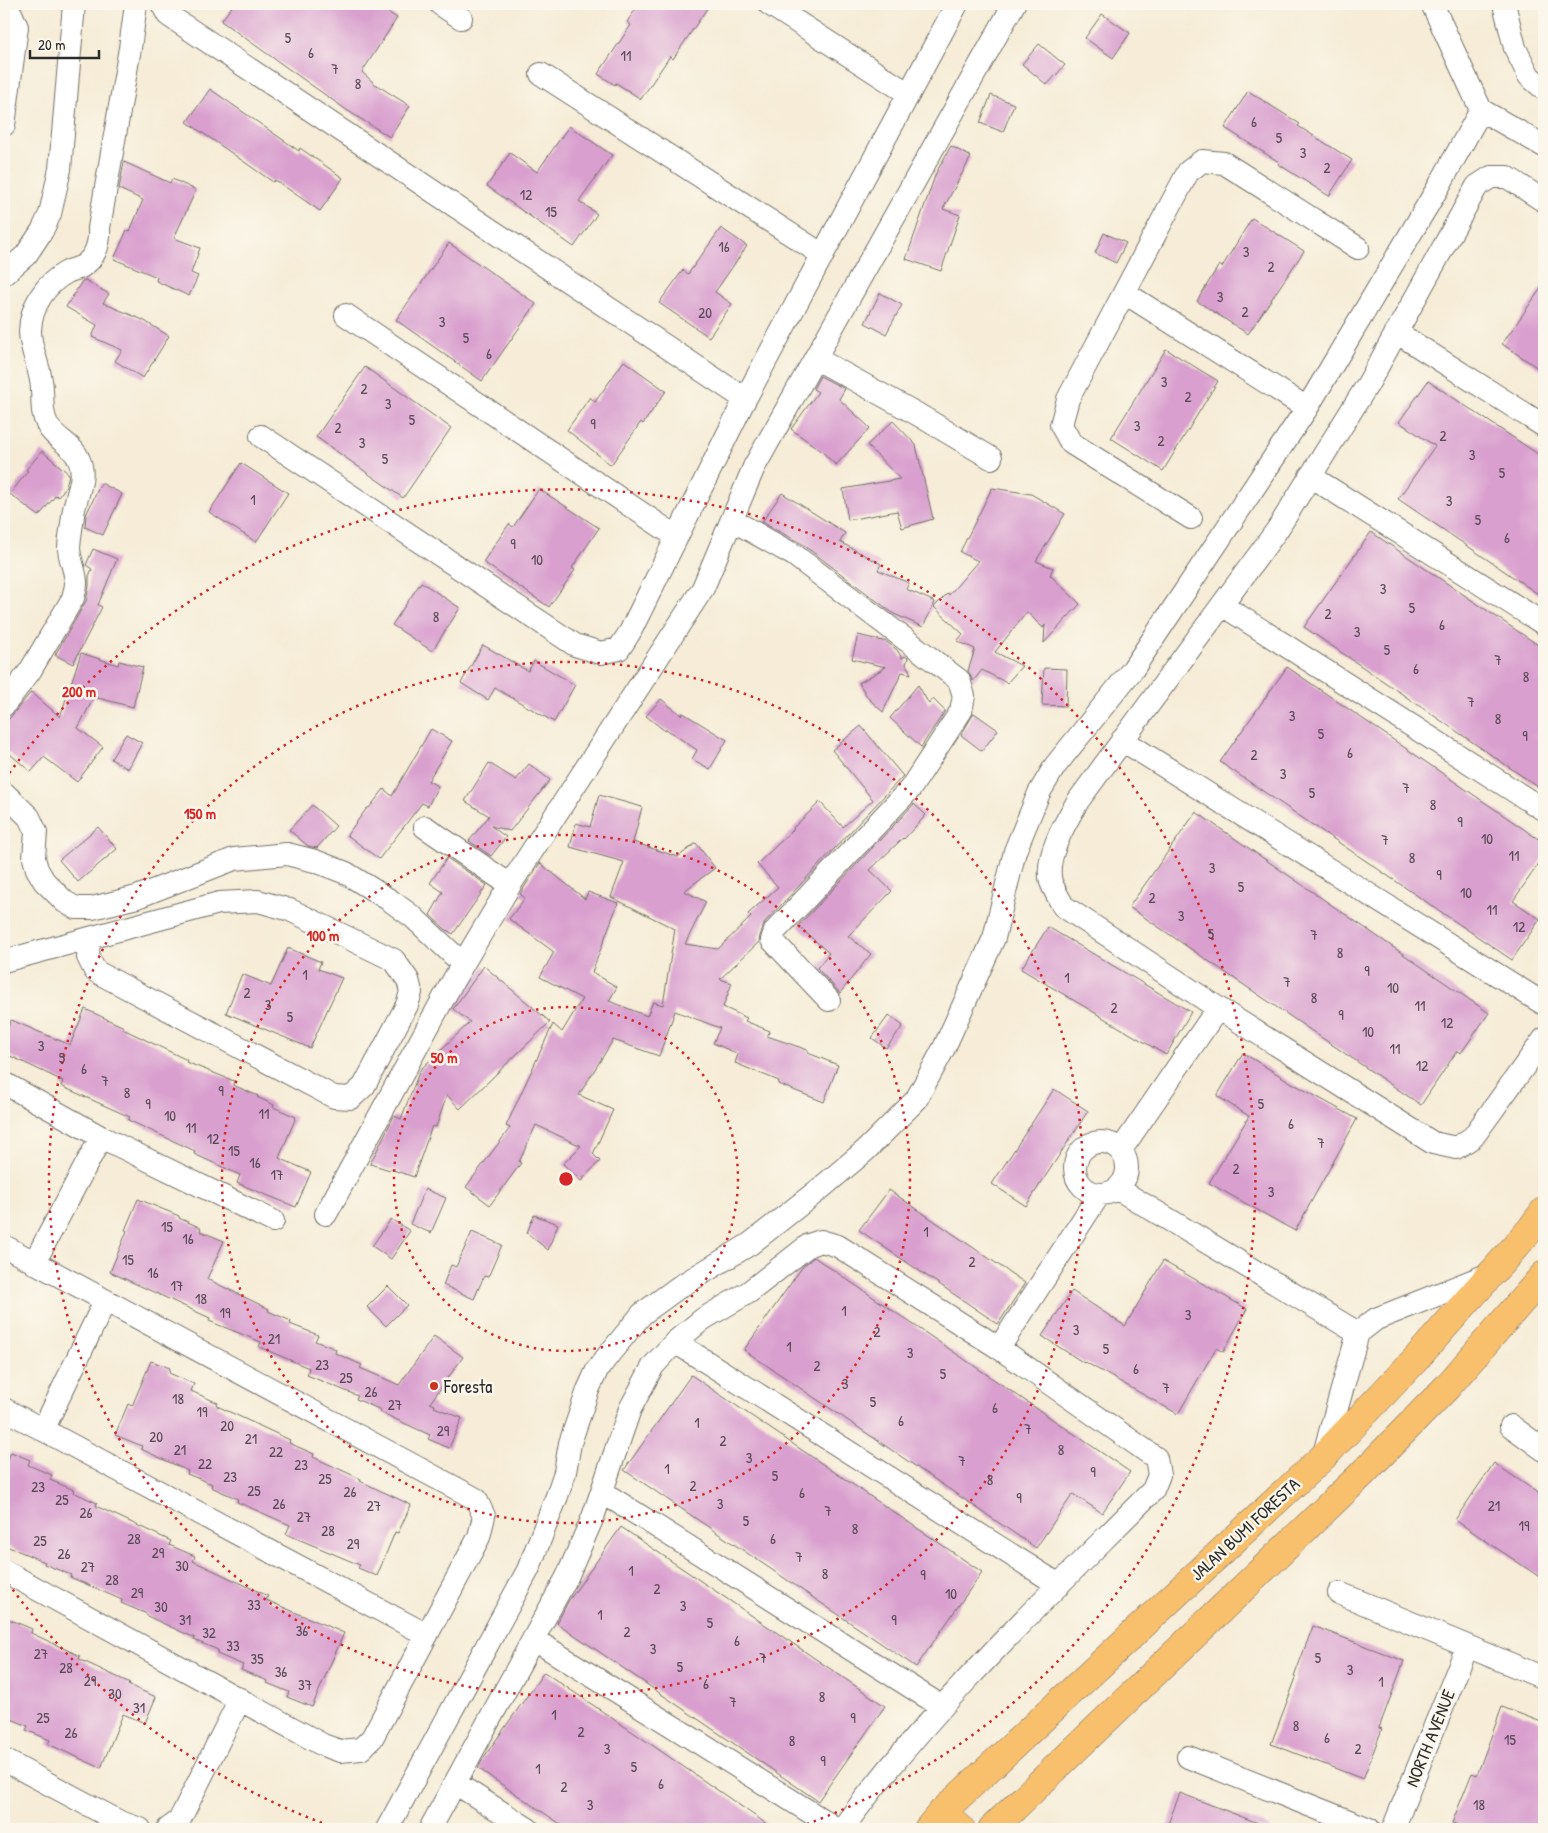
<svg xmlns="http://www.w3.org/2000/svg" width="1548" height="1833" font-family="'Patrick Hand',sans-serif">
<style>
.building{fill:#d9a0cf}
.lines{fill:none;stroke-linecap:round;stroke-linejoin:round}
.minor-casing{stroke:#726f67;stroke-width:24}
.major-casing{stroke:#726f67;stroke-width:29}
.minor{stroke:#fff;stroke-width:22}
.major{stroke:#f8bf6c;stroke-width:28}
.ring{fill:none;stroke:#d62828;stroke-width:2.5;stroke-dasharray:2.5 5}
.poi-dot{fill:#c8321e;stroke:#fbf7ec;stroke-width:2}
.labels{text-anchor:middle;dominant-baseline:central;stroke-width:5;stroke-linejoin:round;paint-order:stroke}
.number-label{font-size:15px;fill:#564854}
.poi-label{font-size:18px;fill:#2b2b2b;stroke:#fbf7ec;text-anchor:start}
.street-label{font-size:18px;fill:#2b2b2b;stroke:#fbf7ec}
.centre{fill:#d62828;stroke:#fbf7ec;stroke-width:2.5}
.ring-label{font-size:15px;text-anchor:middle;font-weight:bold;fill:#d62828;stroke:#fbf7ec;stroke-width:5;stroke-linejoin:round;paint-order:stroke}
</style>
<rect width="100%" height="100%" fill="#fbf7ec"/>
<filter id="ink" filterUnits="userSpaceOnUse"><feTurbulence type="fractalNoise" baseFrequency=".02" numOctaves="2"/><feDisplacementMap in="SourceGraphic" scale="10" xChannelSelector="R" yChannelSelector="G"/><feConvolveMatrix kernelMatrix="1 2 1 2 8 2 1 2 1" color-interpolation-filters="sRGB"/></filter>
<filter id="wash" filterUnits="userSpaceOnUse"><feTurbulence type="fractalNoise" baseFrequency=".0096" numOctaves="4" result="noise"/><feDisplacementMap in="SourceGraphic" scale="20" xChannelSelector="R" yChannelSelector="G"/><feGaussianBlur stdDeviation="1.12" result="paint"/><feColorMatrix in="noise" values="0 0 0 0 0 0 0 0 0 0 0 0 0 0 0 0 0 1.4 0 .05"/><feComposite in="paint" operator="in"/></filter>
<g filter="url(#wash)">
<rect width="100%" height="100%" fill="#f6ecd7"/>
<g id="blocks">
<path class="building" d="M234 4H375L397 18 362 72 375 84 410 106 390 137 348 111 221 21Z
M639 4H710L673 59 670 56 641 99 616 83 615 85 598 74 631 25 627 22Z
M1102 14 1130 33 1113 58 1085 38Z
M1039 44 1065 65 1047 85 1022 64Z
M210 89 299 151 300 148 343 178 320 211 275 180 273 182 187 122Z
M1248 91 1300 124 1298 126 1352 160 1329 196 1278 164 1279 162 1225 128Z
M991 95 1014 104 1003 132 980 123Z
M569 126 612 155 579 201 597 214 574 247 487 186 510 153 537 172Z
M951 146 971 157 943 209 960 215 941 271 906 259 936 173Z
M124 162 170 183 172 179 196 190 174 238 200 248 191 273 198 276 189 296 156 281 157 277 114 259 127 230 130 231 143 200 119 189Z
M1252 218 1304 251 1248 334 1197 301 1219 265 1222 267Z
M721 228 747 246 715 292 732 304 709 337 659 303 683 270 688 274Z
M1104 233 1126 243 1116 263 1095 253Z
M449 243 536 304 482 381 396 320Z
M85 280 109 294 103 303 143 320 169 336 143 378 115 361 122 350 92 337 97 325 66 307 82 281Z
M1544 284V372L1502 344Z
M880 293 902 305 886 334 865 323Z
M1166 349 1218 381 1163 471 1111 438Z
M624 361 666 391 643 424 641 422 611 465 567 430 590 397 595 402Z
M365 367 451 428 403 498 316 437Z
M820 376 845 389 839 399 870 428 836 465 820 450 791 429 818 392 813 389Z
M1428 381 1544 458V598L1398 499 1435 446 1399 422Z
M893 421 916 445 933 519 902 528 897 511 848 520 843 489 900 479 867 445Z
M42 451 69 474 66 487 58 497 56 495 39 516 10 494 28 471 26 470Z
M241 463 288 493 256 542 209 512Z
M101 483 122 494 103 535 85 527 86 515Z
M992 488 1031 494 1065 514 1036 561 1053 568 1050 575 1080 604 1044 643 1045 625 1043 628 1027 612 995 652 1022 666 1007 683 982 670 973 681 968 671 975 649 957 641 963 634 934 607 948 593 949 595 978 561 960 552Z
M539 489 599 528 572 568 575 570 549 607 483 562 509 524 513 527Z
M782 493 845 533 840 542 881 564 878 570 909 583 906 589 935 602 923 627 894 614 802 544 762 522Z
M1371 532 1544 649V791L1304 627Z
M93 549 117 559 98 605 102 607 73 664 55 655 86 601 89 586V576L92 569 86 565Z
M421 582 460 608 432 651 392 625Z
M858 635 887 642 897 650 902 658 905 656 908 658 906 664 911 674 902 672 883 712 868 698 859 683 886 667 852 659Z
M483 645 528 671 534 661 575 685 554 722 495 688 488 700 461 683Z
M81 653 118 665 119 661 143 667 133 707 94 697 78 728 103 747 77 782 44 757 31 772 4 749V725L31 692 60 717Z
M1287 667 1544 843V856L1513 901 1540 919 1512 960 1220 762Z
M1044 668 1067 669 1066 706 1042 705Z
M918 685 929 704 933 699 945 711 921 747 890 718Z
M661 699 681 715 683 713 727 740 710 769 692 759 697 750 666 729 665 731 646 716Z
M974 713 998 730 982 751 961 735Z
M861 726 903 776 765 922 760 936 759 942 720 979 732 983 723 1007 747 1018 745 1021 770 1031 767 1036 808 1050V1053L838 1065 824 1102 778 1084 779 1081 735 1063 738 1054 713 1043 720 1028 675 1011 659 1056 613 1040 579 1095 613 1110 593 1154 600 1161 581 1181 563 1164 581 1146 536 1125 519 1162 521 1163 490 1205 466 1187 510 1128 506 1126 553 1024 562 1032 582 999 540 977 554 952 509 919 525 898 520 894 540 863 585 899 588 892 618 903 592 972 617 987 609 1001 647 1016 653 1002 663 1005 675 929 611 897 624 862 570 847 576 823 590 827 599 795 642 807 633 842 678 857 696 843 715 868 684 891 706 902 685 944 718 949 751 917 748 914 778 887 757 864 794 829 793 828 820 802 843 827 873 800 832 750Z
M431 729 452 741 428 781 438 786 428 806 422 803 379 859 347 835 367 808H369L384 789 392 796Z
M126 734 142 743 128 769 111 759Z
M489 763 516 780 529 764 550 780 510 831 491 826 506 837 491 856 469 841 489 816 465 801Z
M914 804 926 815 904 839 903 838 870 870 892 891 848 936 871 954 840 993 817 968 829 953 798 926Z
M312 805 336 826 317 848 308 846 289 830Z
M1196 812 1489 1013 1461 1053 1457 1051 1421 1105 1129 907Z
M98 827 117 849 78 882 59 860Z
M447 858 487 885 453 934 445 929 430 915 443 892 430 883Z
M1048 927 1191 1012 1166 1055 1021 969Z
M288 948 321 962 318 969 342 978 310 1048 226 1013 242 974 271 986Z
M484 966 550 1022 460 1109 447 1095 436 1127 432 1126 414 1177 390 1169V1170L370 1164 394 1116 401 1119 420 1070 470 1022 453 1009Z
M85 1009 124 1027 123 1029 187 1060 186 1062 234 1081 233 1085 258 1096 257 1097 274 1105 273 1107 296 1117 279 1158 311 1172 296 1207 237 1183 240 1175 194 1154 195 1151 128 1120 130 1117 61 1086 63 1081 4 1053V1038L11 1020 70 1045Z
M889 1015 903 1026 886 1048 872 1038Z
M1243 1053 1292 1083 1357 1119 1295 1231 1209 1183 1249 1116 1217 1096Z
M1054 1089 1088 1111 1026 1206 992 1184Z
M425 1189 446 1198 431 1233 410 1224Z
M889 1190 1025 1283 998 1324 859 1230Z
M138 1199 179 1216V1218L201 1228 200 1231 224 1241 207 1279 269 1309 268 1311 291 1321 290 1324 318 1335 315 1341 336 1349 335 1353 362 1365 360 1368 399 1385 434 1336 463 1357 430 1403 435 1405 434 1407 462 1418 449 1448 428 1439 430 1435 380 1412 381 1410 356 1399 358 1396 307 1375 309 1368 259 1347 261 1342 209 1321 210 1318 110 1272 127 1231 125 1230Z
M534 1215 558 1224 548 1250 527 1233Z
M391 1219 410 1231 391 1259 372 1246Z
M472 1232 502 1245 488 1277 484 1276 474 1299 443 1285 451 1265 456 1267Z
M814 1257 1130 1472 1102 1513 1073 1494 1036 1548 744 1350 803 1266Z
M1163 1261 1247 1309 1223 1352 1216 1348 1178 1414 1085 1362 1084 1363 1042 1336 1072 1291 1125 1326Z
M388 1286 407 1305 386 1326 367 1307Z
M151 1361 170 1368 169 1373 194 1384 191 1391 218 1403 217 1406 290 1440 289 1443 314 1454 313 1457 361 1479 360 1481 411 1505 398 1533 395 1532 377 1576 358 1568 360 1565 286 1534 290 1525 237 1502 238 1499 211 1487 212 1484 187 1474 188 1471 141 1449 142 1446 115 1435 128 1404 132 1406Z
M691 1375 982 1572 916 1667 624 1470Z
M11 1452 30 1460 28 1465 52 1475 50 1480 74 1490 73 1492 97 1503 96 1506 171 1541 169 1545 195 1556 193 1561 268 1596 266 1600 344 1633 312 1707 287 1697 289 1692 267 1683 268 1681 241 1670 243 1665 217 1654 218 1650 194 1640 195 1638 147 1616V1614L121 1603 122 1600 70 1577 71 1575 44 1564 45 1562 4 1545V1469Z
M1494 1463 1544 1497V1580L1455 1520Z
M621 1527 885 1706 818 1801 557 1623 569 1600Z
M4 1617 32 1629 31 1633 80 1656 79 1659 130 1683 128 1685 156 1697 145 1723 123 1714 101 1768 48 1744 50 1740 26 1730 28 1726 4 1716Z
M1313 1626 1404 1661 1379 1728 1382 1729 1363 1779 1271 1744 1296 1678 1294 1677Z
M544 1672 649 1743 774 1829H568L501 1784 478 1768 484 1757Z
M1502 1707 1544 1723V1829H1470L1452 1823 1472 1773 1477 1775Z
M1180 1793 1271 1828 1270 1829H1166Z"/>
</g>
</g>
<g filter="url(#ink)">
<use href="#blocks" fill-opacity="0" stroke="#726f67" stroke-width="1"/>
<g class="lines">
<g class="minor-casing">
<path id="minor" d="M162 4 168 15 745 399
M440 4 461 18
M769 4 909 94
M1432 4 1481 110
M1504 4 1515 48 1529 76 1544 89
M4 10 11 13 17 27 4 125
M541 74 823 255
M1481 110 1544 146
M1544 201 1507 177H1491L1477 186 1368 384 1277 530 1078 801C1066 821 1044 858 1051 882 1054 890 1059 898 1063 906L1218 1008 1433 1143 1456 1148 1473 1137 1544 1039
M4 274 26 255 42 231 50 214 60 169 74 4
M1125 293 1307 408
M346 315 677 537
M1396 332 1544 426
M815 358 917 414 991 458
M261 436 575 645 601 653 619 649 630 632 742 405 957 4
M1310 476 1544 624
M1191 518 1071 443 1061 425 1068 399 1188 172 1202 161 1224 163 1358 248
M732 520 794 555 959 680 964 696 961 711 910 789 775 931 772 940 829 1000
M1222 605 1544 810
M4 705 30 671 73 598C74 593 76 588 76 583 76 572 70 561 69 549 69 539 72 526 73 515 75 497 87 478 79 460 73 444 54 439 47 424 41 412 43 402 42 390 42 370 30 351 30 331 31 306 45 284 67 272 71 270 76 269 81 267 95 259 100 244 99 228L130 48 136 4
M1122 740 1544 1004
M4 793 29 817 36 832 34 858 37 869 44 881 65 902 76 908H92L137 897 234 859 287 854 315 861 346 873 391 901 413 917 463 964
M425 827 510 885
M4 961 219 903 258 901 290 910 394 960 408 980 411 992 407 1005 364 1086 351 1098 334 1097 95 971 88 957 89 939
M4 1083 101 1137 273 1221
M1075 1168a26 26 0 1 1 52 0a26 26 0 1 1-52 0Z
M1121 1150 1218 1008
M1118 1189 1358 1333
M326 1214 454 979 510 885 703 588 754 467 1014 4
M4 1246 476 1499 484 1516 479 1537 372 1738 361 1749 340 1751 323 1745 4 1571
M34 1263 101 1137
M675 1342 1059 1585
M999 1348 1099 1195
M4 1409 427 1635
M1511 1426 1544 1450
M43 1430 105 1301
M1323 1457 1358 1333 1376 1319 1492 1273
M602 1492 941 1706
M1339 1593 1544 1678
M533 1639 837 1829
M1188 1757 1369 1829
M4 1760 120 1822 140 1829
M455 1783 528 1829
M168 1829 179 1821 240 1699
M387 1829 528 1570 557 1496 565 1472 570 1443 588 1390 597 1370 610 1353 642 1314 679 1287 750 1244 821 1188 866 1150 916 1100 944 1048 994 938 1015 851 1039 793 1055 766 1133 669 1307 408 1439 186 1481 110
M430 1829 567 1577 593 1517 630 1409 653 1366 675 1342 703 1319 749 1292 809 1245 821 1241 838 1246 999 1348 1156 1458 1159 1475 1153 1490C1045 1599 933 1705 842 1829
M1393 1829 1467 1647"/>
</g>
<g class="major-casing">
<path id="major" d="M942 1812 961 1829
M928 1829 942 1812 1323 1457 1415 1360 1530 1230 1544 1211
M992 1829 1360 1476 1447 1387 1544 1275"/>
</g>
<use href="#minor" class="minor"/>
<use href="#major" class="major"/>
</g>
</g>
<g class="ring">
<circle cx="566" cy="1179" r="172"/>
<circle cx="566" cy="1179" r="344"/>
<circle cx="566" cy="1179" r="517"/>
<path d="M336 1828A689 689 0 0 1 5 1579M5 779A689 689 0 1 1 796 1828"/>
</g>
<circle class="poi-dot" cx="434" cy="1386" r="5"/>
<g class="labels">
<g class="number-label">
<text x="288" y="37">5</text>
<text x="311" y="52">6</text>
<text x="626" y="55">11</text>
<text x="335" y="68">7</text>
<text x="358" y="83">8</text>
<text x="1254" y="121">6</text>
<text x="1279" y="137">5</text>
<text x="1303" y="152">3</text>
<text x="1327" y="167">2</text>
<text x="526" y="194">12</text>
<text x="551" y="211">15</text>
<text x="724" y="246">16</text>
<text x="1246" y="251">3</text>
<text x="1271" y="266">2</text>
<text x="1220" y="296">3</text>
<text x="1245" y="311">2</text>
<text x="705" y="312">20</text>
<text x="442" y="321">3</text>
<text x="466" y="337">5</text>
<text x="489" y="353">6</text>
<text x="1164" y="381">3</text>
<text x="364" y="388">2</text>
<text x="1188" y="396">2</text>
<text x="388" y="403">3</text>
<text x="412" y="419">5</text>
<text x="593" y="423">9</text>
<text x="1137" y="425">3</text>
<text x="338" y="427">2</text>
<text x="1443" y="435">2</text>
<text x="1161" y="440">2</text>
<text x="362" y="442">3</text>
<text x="1472" y="454">3</text>
<text x="385" y="458">5</text>
<text x="1502" y="472">5</text>
<text x="253" y="499">1</text>
<text x="1449" y="500">3</text>
<text x="1478" y="519">5</text>
<text x="1507" y="537">6</text>
<text x="513" y="543">9</text>
<text x="537" y="559">10</text>
<text x="1383" y="588">3</text>
<text x="1412" y="607">5</text>
<text x="1328" y="613">2</text>
<text x="436" y="616">8</text>
<text x="1442" y="624">6</text>
<text x="1357" y="631">3</text>
<text x="1387" y="649">5</text>
<text x="1498" y="659">7</text>
<text x="1416" y="668">6</text>
<text x="1526" y="676">8</text>
<text x="1471" y="701">7</text>
<text x="1292" y="715">3</text>
<text x="1498" y="718">8</text>
<text x="1321" y="733">5</text>
<text x="1525" y="735">9</text>
<text x="1350" y="752">6</text>
<text x="1254" y="754">2</text>
<text x="1283" y="773">3</text>
<text x="1406" y="787">7</text>
<text x="1312" y="792">5</text>
<text x="1433" y="804">8</text>
<text x="1460" y="821">9</text>
<text x="1487" y="838">10</text>
<text x="1385" y="839">7</text>
<text x="1514" y="855">11</text>
<text x="1412" y="857">8</text>
<text x="1212" y="867">3</text>
<text x="1439" y="874">9</text>
<text x="1241" y="886">5</text>
<text x="1466" y="892">10</text>
<text x="1152" y="897">2</text>
<text x="1492" y="909">11</text>
<text x="1181" y="915">3</text>
<text x="1519" y="926">12</text>
<text x="1211" y="933">5</text>
<text x="1314" y="934">7</text>
<text x="1340" y="952">8</text>
<text x="1367" y="970">9</text>
<text x="305" y="974">1</text>
<text x="1067" y="977">1</text>
<text x="1287" y="981">7</text>
<text x="1393" y="987">10</text>
<text x="247" y="992">2</text>
<text x="1314" y="997">8</text>
<text x="268" y="1004">3</text>
<text x="1420" y="1005">11</text>
<text x="1114" y="1007">2</text>
<text x="1341" y="1014">9</text>
<text x="290" y="1016">5</text>
<text x="1447" y="1022">12</text>
<text x="1368" y="1031">10</text>
<text x="41" y="1045">3</text>
<text x="1395" y="1048">11</text>
<text x="62" y="1057">5</text>
<text x="1422" y="1065">12</text>
<text x="84" y="1068">6</text>
<text x="105" y="1080">7</text>
<text x="221" y="1090">9</text>
<text x="127" y="1092">8</text>
<text x="148" y="1103">9</text>
<text x="1261" y="1103">5</text>
<text x="264" y="1113">11</text>
<text x="170" y="1115">10</text>
<text x="1291" y="1123">6</text>
<text x="191" y="1127">11</text>
<text x="213" y="1138">12</text>
<text x="1321" y="1142">7</text>
<text x="234" y="1150">15</text>
<text x="255" y="1162">16</text>
<text x="1236" y="1168">2</text>
<text x="277" y="1174">17</text>
<text x="1271" y="1191">3</text>
<text x="167" y="1226">15</text>
<text x="926" y="1231">1</text>
<text x="188" y="1238">16</text>
<text x="128" y="1259">15</text>
<text x="972" y="1261">2</text>
<text x="153" y="1272">16</text>
<text x="177" y="1285">17</text>
<text x="201" y="1298">18</text>
<text x="844" y="1310">1</text>
<text x="225" y="1312">19</text>
<text x="1188" y="1314">3</text>
<text x="1076" y="1329">3</text>
<text x="877" y="1331">2</text>
<text x="274" y="1338">21</text>
<text x="789" y="1346">1</text>
<text x="1106" y="1348">5</text>
<text x="910" y="1352">3</text>
<text x="322" y="1364">23</text>
<text x="817" y="1365">2</text>
<text x="1136" y="1368">6</text>
<text x="943" y="1373">5</text>
<text x="346" y="1377">25</text>
<text x="845" y="1383">3</text>
<text x="1166" y="1387">7</text>
<text x="371" y="1391">26</text>
<text x="178" y="1398">18</text>
<text x="873" y="1401">5</text>
<text x="395" y="1404">27</text>
<text x="995" y="1407">6</text>
<text x="202" y="1411">19</text>
<text x="901" y="1420">6</text>
<text x="697" y="1422">1</text>
<text x="227" y="1425">20</text>
<text x="1028" y="1428">7</text>
<text x="443" y="1430">29</text>
<text x="156" y="1436">20</text>
<text x="251" y="1438">21</text>
<text x="723" y="1440">2</text>
<text x="180" y="1449">21</text>
<text x="1061" y="1449">8</text>
<text x="276" y="1451">22</text>
<text x="749" y="1457">3</text>
<text x="962" y="1460">7</text>
<text x="205" y="1463">22</text>
<text x="301" y="1464">23</text>
<text x="667" y="1468">1</text>
<text x="1093" y="1471">9</text>
<text x="775" y="1475">5</text>
<text x="230" y="1476">23</text>
<text x="325" y="1478">25</text>
<text x="990" y="1479">8</text>
<text x="693" y="1485">2</text>
<text x="38" y="1486">23</text>
<text x="254" y="1490">25</text>
<text x="350" y="1491">26</text>
<text x="802" y="1492">6</text>
<text x="1019" y="1497">9</text>
<text x="62" y="1499">25</text>
<text x="279" y="1503">26</text>
<text x="720" y="1503">3</text>
<text x="374" y="1505">27</text>
<text x="1494" y="1505">21</text>
<text x="828" y="1510">7</text>
<text x="86" y="1512">26</text>
<text x="304" y="1516">27</text>
<text x="746" y="1520">5</text>
<text x="1524" y="1525">19</text>
<text x="855" y="1528">8</text>
<text x="328" y="1530">28</text>
<text x="134" y="1538">28</text>
<text x="773" y="1538">6</text>
<text x="40" y="1540">25</text>
<text x="353" y="1543">29</text>
<text x="158" y="1552">29</text>
<text x="64" y="1553">26</text>
<text x="799" y="1556">7</text>
<text x="182" y="1565">30</text>
<text x="88" y="1566">27</text>
<text x="631" y="1570">1</text>
<text x="825" y="1573">8</text>
<text x="923" y="1574">9</text>
<text x="112" y="1579">28</text>
<text x="657" y="1588">2</text>
<text x="137" y="1592">29</text>
<text x="951" y="1593">10</text>
<text x="254" y="1604">33</text>
<text x="683" y="1605">3</text>
<text x="161" y="1606">30</text>
<text x="600" y="1614">1</text>
<text x="185" y="1619">31</text>
<text x="894" y="1619">9</text>
<text x="710" y="1622">5</text>
<text x="302" y="1630">36</text>
<text x="627" y="1631">2</text>
<text x="209" y="1632">32</text>
<text x="737" y="1640">6</text>
<text x="233" y="1645">33</text>
<text x="653" y="1648">3</text>
<text x="41" y="1653">27</text>
<text x="763" y="1657">7</text>
<text x="1318" y="1657">5</text>
<text x="257" y="1658">35</text>
<text x="680" y="1666">5</text>
<text x="66" y="1667">28</text>
<text x="1350" y="1669">3</text>
<text x="281" y="1671">36</text>
<text x="90" y="1680">29</text>
<text x="1381" y="1681">1</text>
<text x="706" y="1683">6</text>
<text x="305" y="1684">37</text>
<text x="115" y="1693">30</text>
<text x="822" y="1696">8</text>
<text x="733" y="1701">7</text>
<text x="139" y="1707">31</text>
<text x="554" y="1714">1</text>
<text x="43" y="1717">25</text>
<text x="853" y="1717">9</text>
<text x="1296" y="1725">8</text>
<text x="581" y="1731">2</text>
<text x="71" y="1732">26</text>
<text x="1327" y="1737">6</text>
<text x="1510" y="1739">15</text>
<text x="792" y="1740">8</text>
<text x="607" y="1748">3</text>
<text x="1358" y="1748">2</text>
<text x="823" y="1760">9</text>
<text x="634" y="1766">5</text>
<text x="538" y="1768">1</text>
<text x="661" y="1783">6</text>
<text x="564" y="1786">2</text>
<text x="590" y="1804">3</text>
<text x="1479" y="1804">18</text>
</g>
<g class="poi-label">
<text x="444" y="1386">Foresta</text>
</g>
<g class="street-label">
<text transform="translate(1245 1529) rotate(-43)">JALAN BUMI FORESTA</text>
<text transform="translate(1430 1738) rotate(-68)">NORTH AVENUE</text>
</g>
</g>
<circle cx="566" cy="1179" r="8" class="centre"/>
<g class="ring-label">
<text x="79" y="697">200 m</text>
<text x="200" y="819">150 m</text>
<text x="323" y="941">100 m</text>
<text x="444" y="1063">50 m</text>
</g>
<rect width="1548" height="1833" fill="none" stroke="#fbf7ec" stroke-width="20"/>
<path d="M30 50v8h69v-8" fill="none" stroke="#2b2b2b" stroke-width="2.5"/>
<text x="38" y="50" font-size="15" fill="#2b2b2b" stroke="#fbf7ec" stroke-width="4" paint-order="stroke">20 m</text>
</svg>
